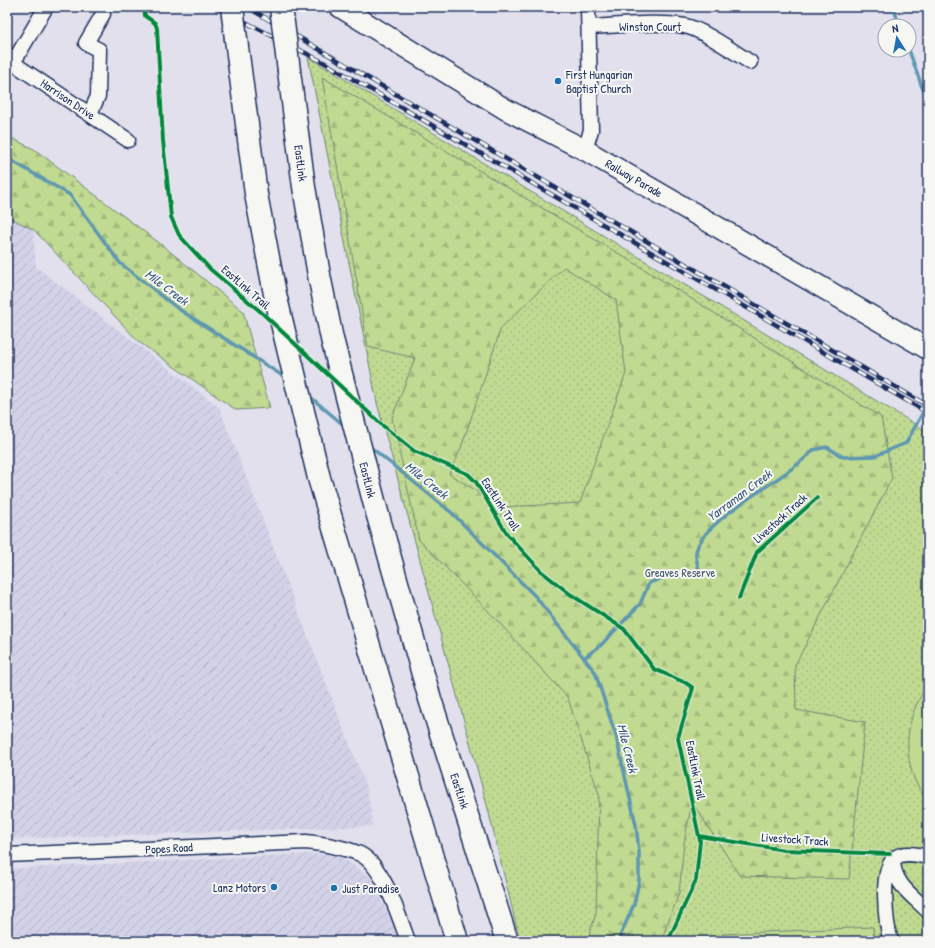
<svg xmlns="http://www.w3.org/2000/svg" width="935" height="948" font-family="'Patrick Hand',sans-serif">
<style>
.industrial{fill:url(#industrial-furrows)}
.green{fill:url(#green-dots);stroke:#6e8478}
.forest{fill:url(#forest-firs);stroke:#6e8478;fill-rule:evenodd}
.pitch{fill:#c0da91;stroke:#6e8478}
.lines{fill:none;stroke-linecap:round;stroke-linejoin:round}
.stream{stroke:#5f97b1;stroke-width:3.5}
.street-casing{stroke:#1b2f5e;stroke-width:17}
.secondary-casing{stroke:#1b2f5e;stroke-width:23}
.highway-casing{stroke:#1b2f5e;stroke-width:25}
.street{stroke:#f6f6f2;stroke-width:14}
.secondary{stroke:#f6f6f2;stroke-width:20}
.highway{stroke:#f6f6f2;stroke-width:22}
.rail-casing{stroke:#1b2f5e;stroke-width:4.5}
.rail{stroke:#f6f6f2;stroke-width:3;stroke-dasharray:9;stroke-linecap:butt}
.highway-bridge-casing{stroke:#1b2f5e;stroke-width:25;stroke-linecap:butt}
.highway-bridge{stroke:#f6f6f2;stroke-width:22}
.cycleway-casing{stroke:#f6f6f2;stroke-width:6}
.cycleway{stroke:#00873e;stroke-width:4}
.poi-dot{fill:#1f6fb2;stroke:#f6f6f2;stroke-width:1.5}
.labels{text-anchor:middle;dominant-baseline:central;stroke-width:4;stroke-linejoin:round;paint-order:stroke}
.street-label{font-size:12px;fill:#1b2f5e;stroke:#f6f6f2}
.poi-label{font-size:12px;fill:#1b2f5e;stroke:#f6f6f2;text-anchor:start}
.park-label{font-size:12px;fill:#445a6b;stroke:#f6f6f2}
.water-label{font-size:13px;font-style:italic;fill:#385a80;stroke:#f6f6f2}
</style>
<defs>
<pattern id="industrial-furrows" width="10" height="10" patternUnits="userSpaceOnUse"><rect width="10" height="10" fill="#d2d1e8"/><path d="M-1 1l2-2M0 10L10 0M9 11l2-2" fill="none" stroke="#b4b4c9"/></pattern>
<pattern id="green-dots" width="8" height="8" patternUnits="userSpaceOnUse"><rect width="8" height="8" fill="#c0da91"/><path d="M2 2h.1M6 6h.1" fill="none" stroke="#a4bb7f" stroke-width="1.8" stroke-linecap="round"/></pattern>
<pattern id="forest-firs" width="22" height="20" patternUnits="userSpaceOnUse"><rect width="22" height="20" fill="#c0da91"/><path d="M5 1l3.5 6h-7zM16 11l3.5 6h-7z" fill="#a4bb7f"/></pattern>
</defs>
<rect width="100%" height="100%" fill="#e1e0ec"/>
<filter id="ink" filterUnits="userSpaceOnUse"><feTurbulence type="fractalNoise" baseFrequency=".025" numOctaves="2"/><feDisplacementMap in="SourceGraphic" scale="8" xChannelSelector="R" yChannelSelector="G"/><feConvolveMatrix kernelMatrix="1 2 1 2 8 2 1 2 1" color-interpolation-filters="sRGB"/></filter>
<g filter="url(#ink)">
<path class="industrial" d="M7 216 33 229 36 267 219 407 367 789 373 826 7 839Z
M307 854 338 855 370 877 391 920 399 941H7V869Z"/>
<path class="green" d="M308 57 928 432V941H520L487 805 377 403Z"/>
<path class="forest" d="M322 77 631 261 881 417 892 478 795 665 796 710 865 722 849 879 740 876 692 802 684 843 679 893 661 941H587L596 914 599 795 568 698 494 617 419 540 392 418 415 358 368 347ZM564 267 616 300 626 373 580 503 503 507 449 474 461 448 501 328Z
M7 136 34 149 162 245 243 311 270 408 236 410 139 342 34 230 7 216Z"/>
<path class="pitch" d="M928 685V802C923 794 917 786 914 778 902 746 908 712 928 685Z
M873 927 874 941H723L722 934Z"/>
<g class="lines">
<path class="stream" d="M893 7 900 26
M909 50 922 87 928 96
M7 158 70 195 120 263 177 308 286 378
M308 395 346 427
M368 445 452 513 535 596 595 672 616 736 636 825 639 852V881L634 904 618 941
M584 658 601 645 640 604 649 583 667 576H683L699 570C698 565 695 557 696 552 703 517 790 478 813 450L827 447 843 457 875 456 906 443 922 414"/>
<g class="street-casing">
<path id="street" d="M589 27C619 26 655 21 685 26 702 29 734 52 750 62
M7 59 128 140
M13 63 46 7
M90 114 98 96 99 50 86 43 103 14
M585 150 591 130 588 7
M7 855 306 842C324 844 343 847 360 854 384 866 399 917 408 941
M893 860C893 884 913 896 928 911
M891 941C886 925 879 869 895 858 904 851 918 855 928 857"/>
</g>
<g class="secondary-casing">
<path id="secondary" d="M340 7 505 109 585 150 928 349"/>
</g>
<g class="highway-casing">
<path id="highway" d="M236 39 256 194 275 294 319 478 457 941
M289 71 304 187 319 275 332 339 375 505 430 699 507 941"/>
</g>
<use href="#street" class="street"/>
<use href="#secondary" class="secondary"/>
<use href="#highway" class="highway"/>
<g class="rail-casing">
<path id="rail" d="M216 7 325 63 928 413
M247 7 928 406"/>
</g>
<use href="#rail" class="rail"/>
<g class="highway-bridge-casing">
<path id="highway-bridge" d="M232 7 236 39
M281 7 289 71"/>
</g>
<use href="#highway-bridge" class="highway-bridge"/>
<g class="cycleway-casing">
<path id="cycleway" d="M144 7 145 16 155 23 157 28 163 141 171 217 179 235 210 269 261 312 382 425 414 451 468 474 476 482 507 534 542 572 570 594 624 629 654 669 686 683 693 688 678 738 700 841 696 880 668 941
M739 598 757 552 817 498
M699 836 784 850 890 854"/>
</g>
<use href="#cycleway" class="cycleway"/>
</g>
</g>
<g class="poi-dot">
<circle cx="558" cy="81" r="4"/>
<circle cx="274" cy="887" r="4"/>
<circle cx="334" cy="888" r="4"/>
</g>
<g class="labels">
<g class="street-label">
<text x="650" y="26">Winston Court</text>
<text transform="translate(68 99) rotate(34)">Harrison Drive</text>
<text transform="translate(301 163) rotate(83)">EastLink</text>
<text transform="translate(634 178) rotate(30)">Railway Parade</text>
<text transform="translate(246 287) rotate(41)">EastLink Trail</text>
<text transform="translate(368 480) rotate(76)">EastLink</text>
<text transform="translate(501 504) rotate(57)">EastLink Trail</text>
<text transform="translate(780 518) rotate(-42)">Livestock Track</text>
<text transform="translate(696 770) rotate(79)">EastLink Trail</text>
<text transform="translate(460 791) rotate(72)">EastLink</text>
<text transform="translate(795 839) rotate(4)">Livestock Track</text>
<text transform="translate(169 848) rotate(-3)">Popes Road</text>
</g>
<g class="poi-label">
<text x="566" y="74">First Hungarian<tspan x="566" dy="14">Baptist Church</tspan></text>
<text x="266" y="887" text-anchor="end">Lanz Motors</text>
<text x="342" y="888">Just Paradise</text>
</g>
<g class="park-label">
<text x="680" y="572">Greaves Reserve</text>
</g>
<g class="water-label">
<text transform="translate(167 287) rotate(37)">Mile Creek</text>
<text transform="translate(427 480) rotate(39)">Mile Creek</text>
<text transform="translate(739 495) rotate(-37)">Yarraman Creek</text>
<text transform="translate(628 748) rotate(76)">Mile Creek</text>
</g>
</g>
<rect width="935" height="948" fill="none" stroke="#f6f6f2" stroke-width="24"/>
<rect x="12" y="12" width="911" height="924" fill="none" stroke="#1b2f5e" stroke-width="1.5" filter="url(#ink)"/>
<g transform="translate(897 38) rotate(349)"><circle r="19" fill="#f6f6f2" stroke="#9ea6b7"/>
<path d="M0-3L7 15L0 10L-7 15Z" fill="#1f6fb2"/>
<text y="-6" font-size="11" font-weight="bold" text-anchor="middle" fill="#1b2f5e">N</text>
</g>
</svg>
